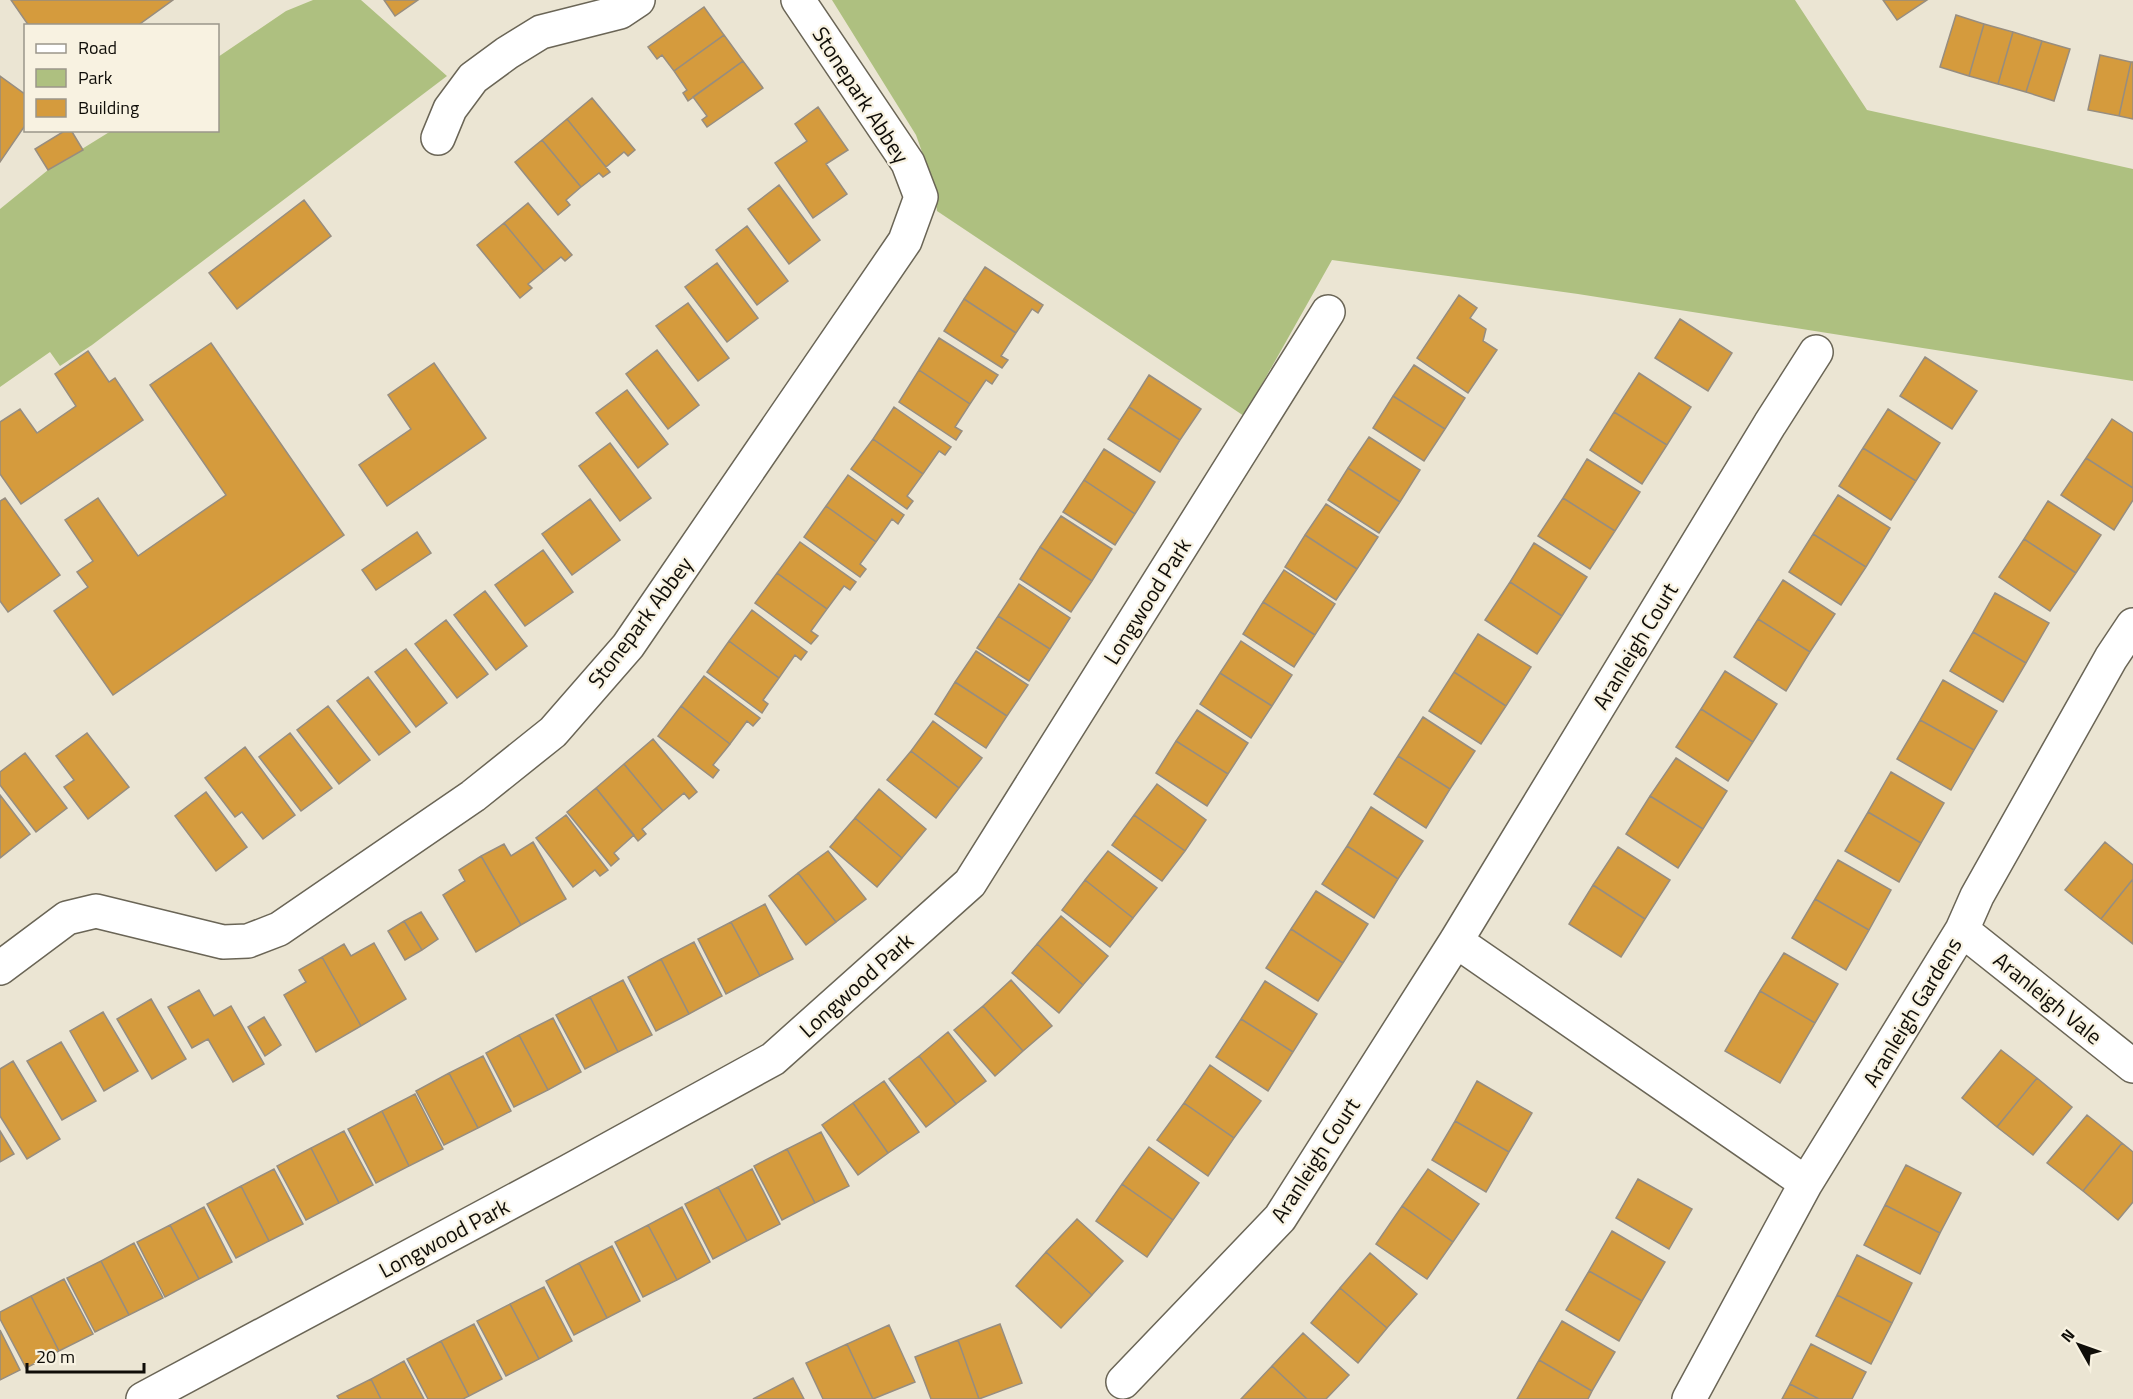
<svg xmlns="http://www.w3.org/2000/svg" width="2133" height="1399" font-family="'Titillium Web',sans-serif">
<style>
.green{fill:#aec080}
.building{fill:#d59b3d;stroke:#978d7f;stroke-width:1.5}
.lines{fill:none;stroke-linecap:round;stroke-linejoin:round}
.minor-casing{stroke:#6a6556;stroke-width:36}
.minor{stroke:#fff;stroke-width:33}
.labels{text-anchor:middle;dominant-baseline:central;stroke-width:4.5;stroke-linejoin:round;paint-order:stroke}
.street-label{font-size:22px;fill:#0f0d08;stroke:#f8f2e1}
</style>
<rect width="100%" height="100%" fill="#ebe5d3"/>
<path class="green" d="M313 0H361L447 76 92 345 60 366 50 352 0 387V209L48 170 111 131 218 130V57L286 11Z
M832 0H1795L1867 110 2133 169V381L1578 294 1332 260 1244 416 937 211 932 180 916 135Z"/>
<path class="building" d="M11 0H173L137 26H29Z
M384 0H418L395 16Z
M1883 0H1927L1897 20Z
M704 7 724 35 674 71 662 55 657 59 648 47Z
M1956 15 1984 24 1969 76 1940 67Z
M1984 24 2013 32 1998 84 1969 76Z
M2013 32 2042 41 2026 92 1998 84Z
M724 35 743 61 688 101 683 93 687 90 674 71Z
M2042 41 2070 49 2054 101 2026 92Z
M2100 55 2131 62 2119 116 2088 110Z
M743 61 763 88 707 127 702 120 707 116 693 97Z
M2131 62H2133V119L2119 116Z
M0 76 26 95V124L0 162Z
M592 98 635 150 628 156 624 152 606 167 567 119Z
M818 107 848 150 826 164 847 194 813 218 775 163 807 141 795 124Z
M567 119 610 172 603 177 599 173 581 187 542 140Z
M66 130H71L83 150 48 170 35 149Z
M542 140 581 187 566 200 570 205 558 215 515 162Z
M779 185 820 240 789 264 748 209Z
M304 200 331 236 237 309 209 273Z
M528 203 572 255 565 261 561 257 544 271 504 223Z
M504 223 544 271 528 284 532 288 520 298 477 245Z
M747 226 788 281 757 305 716 250Z
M717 263 758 318 727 342 685 287Z
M985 267 1043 305 1038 313 1032 309 1016 333 964 299Z
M1459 295 1477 308 1470 318 1486 329 1483 341 1497 350 1468 393 1417 358Z
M964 299 1016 333 1001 356 1008 360 1002 368 944 331Z
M688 303 729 358 698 381 656 326Z
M1680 319 1732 353 1708 391 1655 358Z
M939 338 998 375 992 384 986 380 970 404 919 370Z
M211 343 344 535 113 695 54 611 88 587 77 572 93 561 65 520 98 498 138 556 226 495 150 385Z
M657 350 699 405 668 429 626 374Z
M88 351 109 382 115 378 143 420 21 504 0 474V422L20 409 37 433 76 406 55 374Z
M1925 357 1977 391 1952 429 1900 396Z
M434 363 486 438 387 506 359 465 411 429 388 395Z
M1414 365 1465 398 1445 429 1393 396Z
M919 370 970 404 955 427 962 431 956 440 899 402Z
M1639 373 1691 407 1667 445 1614 412Z
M1149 375 1201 409 1180 440 1129 407Z
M627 390 668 444 638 468 596 413Z
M1393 396 1445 429 1424 461 1373 428Z
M894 407 951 447 945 455 939 451 923 474 873 439Z
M1129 407 1180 440 1160 472 1108 439Z
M1888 409 1940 443 1916 481 1863 448Z
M1614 412 1667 445 1642 484 1590 450Z
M2112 419 2133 433V488L2086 458Z
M1369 437 1420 470 1400 502 1348 468Z
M873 439 923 474 907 496 913 501 907 509 851 469Z
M610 443 651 498 620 521 579 466Z
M1863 448 1916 481 1891 520 1839 486Z
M1104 449 1155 482 1135 514 1084 480Z
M2086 458 2133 488V500L2114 530 2061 495Z
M1587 459 1640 492 1615 531 1563 498Z
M1348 468 1400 502 1379 533 1328 500Z
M848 475 904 515 898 524 892 519 876 542 826 506Z
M1084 480 1135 514 1115 545 1063 512Z
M1838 495 1890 528 1866 567 1813 534Z
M5 498 60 575 8 612 0 601V501Z
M1563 498 1615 531 1590 569 1538 536Z
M590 499 620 540 572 575 542 534Z
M2048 501 2101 535 2076 573 2024 539Z
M1326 504 1378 537 1357 569 1305 535Z
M826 506 876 542 860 564 866 569 860 577 804 537Z
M1061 516 1112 549 1092 581 1040 547Z
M417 532 431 553 376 590 362 570Z
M1813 534 1866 567 1841 605 1789 572Z
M1305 535 1357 569 1336 600 1285 567Z
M2024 539 2076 573 2050 611 1999 577Z
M800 542 856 582 850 590 844 586 827 609 777 573Z
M1534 543 1587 577 1562 616 1510 582Z
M1040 547 1092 581 1071 612 1020 579Z
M543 550 573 592 525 626 495 585Z
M1284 570 1335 604 1315 635 1263 602Z
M777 573 827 609 811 631 818 636 811 644 755 603Z
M1783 580 1835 614 1810 652 1758 619Z
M1510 582 1562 616 1537 654 1485 620Z
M1019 584 1070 618 1050 649 998 616Z
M485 591 527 646 496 670 454 615Z
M1995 593 2049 623 2026 663 1973 632Z
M1263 602 1315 635 1294 667 1243 634Z
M752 610 807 652 801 660 795 655 779 678 729 641Z
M998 616 1050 649 1029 681 977 648Z
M1758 619 1810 652 1786 691 1734 657Z
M446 620 488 674 457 698 415 644Z
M1973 632 2026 663 2003 702 1950 671Z
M1478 634 1531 667 1506 706 1454 672Z
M729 641 779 678 763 700 768 704 762 713 707 672Z
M1241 641 1292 675 1272 706 1220 673Z
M406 649 447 703 416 727 375 672Z
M976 651 1028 685 1007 716 955 682Z
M1725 671 1777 704 1753 742 1701 709Z
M1454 672 1506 706 1481 744 1429 711Z
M1220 673 1272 706 1251 738 1200 704Z
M704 676 760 718 753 726 747 721 730 744 681 706Z
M368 677 410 732 379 755 337 701Z
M1943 680 1997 711 1974 750 1920 720Z
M955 682 1007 716 986 748 935 714Z
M328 706 370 760 339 784 297 730Z
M681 706 730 744 713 765 719 770 713 778 658 736Z
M1701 709 1753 742 1728 781 1676 747Z
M1197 710 1248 743 1228 774 1176 741Z
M1423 717 1475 751 1450 789 1398 756Z
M1920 720 1974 750 1951 790 1897 759Z
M933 721 982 758 959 788 911 751Z
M87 733 129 787 88 819 64 787 74 780 56 756Z
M290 733 332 788 301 811 259 757Z
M653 739 697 792 689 799 684 793 663 811 624 764Z
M1176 741 1228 774 1207 806 1156 773Z
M245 747 295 815 263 839 242 812 235 817 205 778Z
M911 751 959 788 936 818 887 780Z
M25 753 67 808 36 832 0 785V772Z
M1398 756 1450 789 1426 828 1374 794Z
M1676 758 1727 791 1703 829 1650 796Z
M624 764 663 811 642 829 646 834 638 841 596 788Z
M1891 772 1944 803 1921 843 1868 812Z
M1157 784 1206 820 1185 851 1134 815Z
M596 788 634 835 614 853 619 859 611 866 567 812Z
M879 789 926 829 902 858 855 818Z
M206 792 247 847 216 871 175 816Z
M0 795 30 834 0 858Z
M1650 796 1703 829 1678 868 1626 834Z
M1371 807 1423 841 1398 879 1347 846Z
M1868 812 1921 843 1899 882 1845 851Z
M566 815 608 870 600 876 595 870 573 887 536 838Z
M1134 815 1185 851 1162 881 1112 845Z
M855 818 902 858 877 887 830 847Z
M533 842 566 899 521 925 481 856 504 844 511 856Z
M2105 842 2133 865V879L2101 919 2065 890Z
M1347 846 1398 879 1374 918 1322 884Z
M1618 847 1670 880 1645 919 1593 885Z
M828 851 866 899 836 922 798 873Z
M1108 851 1157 888 1133 918 1085 880Z
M481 856 521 925 476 952 443 895 465 881 459 870Z
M1838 860 1891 890 1869 930 1815 899Z
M798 873 836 922 806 945 769 896Z
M2133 879V944L2101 919Z
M1085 880 1133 918 1110 947 1062 910Z
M1593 885 1645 919 1621 957 1569 924Z
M1316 891 1368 924 1343 963 1291 929Z
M1815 899 1869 930 1846 970 1792 938Z
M765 904 793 959 760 976 731 922Z
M421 912 438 939 422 950 404 921Z
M1061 916 1108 956 1083 985 1037 944Z
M404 921 422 950 405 960 388 931Z
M731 922 760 976 726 994 698 939Z
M1291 929 1343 963 1318 1001 1266 968Z
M694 942 722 996 689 1014 661 959Z
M374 943 406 999 361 1026 322 957 344 944 351 956Z
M1037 944 1083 985 1059 1013 1012 973Z
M1784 953 1838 984 1815 1023 1760 991Z
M322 957 361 1026 316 1052 284 995 306 982 299 970Z
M661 959 689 1014 656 1031 628 977Z
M623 980 652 1035 618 1052 590 997Z
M1011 980 1052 1026 1023 1051 983 1006Z
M1265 981 1317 1014 1293 1052 1241 1019Z
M199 990 214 1016 231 1006 264 1064 233 1082 208 1039 192 1048 168 1007Z
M1760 991 1815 1023 1780 1083 1725 1051Z
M590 997 618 1052 585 1069 556 1015Z
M151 999 186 1059 152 1079 117 1019Z
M983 1006 1023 1051 995 1076 954 1030Z
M103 1012 138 1071 104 1091 70 1031Z
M264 1017 281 1045 265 1056 248 1027Z
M553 1018 581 1072 548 1090 519 1035Z
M1241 1019 1293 1052 1268 1091 1216 1057Z
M948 1032 986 1081 956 1104 919 1056Z
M519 1035 548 1090 514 1107 486 1053Z
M61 1042 96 1101 62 1120 27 1061Z
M2001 1050 2037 1078 1997 1127 1962 1098Z
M483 1056 511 1111 478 1128 449 1073Z
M919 1056 956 1104 926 1127 889 1079Z
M13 1061 60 1139 27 1159 0 1116V1069Z
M1210 1065 1261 1101 1234 1138 1184 1103Z
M449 1073 478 1128 444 1145 416 1091Z
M2037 1078 2072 1107 2033 1155 1997 1127Z
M884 1081 919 1132 888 1153 853 1103Z
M1477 1081 1532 1113 1509 1152 1455 1121Z
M415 1094 443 1149 409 1166 382 1111Z
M853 1103 888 1153 858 1175 822 1125Z
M1184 1103 1234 1138 1208 1176 1157 1140Z
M382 1111 409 1166 376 1183 348 1129Z
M2087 1115 2122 1143 2083 1191 2047 1163Z
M1455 1121 1509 1152 1486 1192 1432 1160Z
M0 1131 14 1154 0 1162Z
M344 1131 373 1185 339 1203 311 1148Z
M821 1132 849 1186 815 1203 787 1149Z
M2122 1143 2133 1152V1202L2118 1220 2083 1191Z
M1149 1147 1199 1183 1173 1220 1122 1184Z
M311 1148 339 1203 306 1220 277 1166Z
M787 1149 815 1203 782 1220 754 1166Z
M1906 1165 1961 1193 1940 1233 1885 1205Z
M274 1169 303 1224 269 1241 241 1186Z
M752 1169 780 1224 747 1241 718 1187Z
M1428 1169 1479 1204 1453 1242 1402 1206Z
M1638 1179 1692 1209 1669 1249 1616 1218Z
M1122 1184 1173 1220 1147 1257 1096 1221Z
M241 1186 269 1241 236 1258 207 1204Z
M718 1187 747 1241 713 1259 685 1204Z
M1885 1205 1940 1233 1920 1274 1864 1245Z
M1402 1206 1453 1242 1427 1279 1376 1244Z
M204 1207 232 1262 199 1279 170 1225Z
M682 1207 710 1262 677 1280 648 1225Z
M1077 1219 1123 1261 1092 1295 1046 1252Z
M170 1225 199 1279 165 1297 137 1242Z
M648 1225 677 1280 643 1297 615 1242Z
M1612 1231 1665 1262 1642 1301 1589 1271Z
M134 1243 163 1298 129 1315 101 1261Z
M612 1246 640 1301 607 1318 579 1263Z
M1046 1252 1092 1295 1061 1328 1016 1286Z
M1370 1253 1417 1294 1387 1328 1340 1288Z
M1857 1255 1912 1283 1892 1323 1837 1295Z
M101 1261 129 1315 95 1332 67 1278Z
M579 1263 607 1318 574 1335 546 1281Z
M1589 1271 1642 1301 1619 1341 1566 1310Z
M64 1279 93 1334 59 1351 31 1296Z
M544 1287 572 1341 539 1359 510 1304Z
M1340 1288 1387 1328 1358 1363 1311 1323Z
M1837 1295 1892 1323 1871 1364 1816 1336Z
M31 1296 59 1351 26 1368 0 1319V1312Z
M510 1304 539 1359 506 1376 477 1321Z
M1562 1321 1615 1352 1592 1391 1539 1360Z
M474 1324 502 1379 469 1396 441 1341Z
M1000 1324 1022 1383 979 1399 958 1340Z
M889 1325 915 1382 873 1399 847 1344Z
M0 1330 20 1370 0 1380Z
M1303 1333 1349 1375 1326 1399H1307L1272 1366Z
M958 1340 979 1399H931L915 1357Z
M441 1341 469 1396 463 1399H428L407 1359Z
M847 1344 873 1399H823L806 1363Z
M1811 1344 1866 1372 1852 1399H1819L1790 1384Z
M1539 1360 1592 1391 1588 1399H1517Z
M404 1361 424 1399H381L371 1379Z
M1272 1366 1307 1399H1241Z
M793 1378 804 1399H753Z
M371 1379 381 1399H339L337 1396Z
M1790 1384 1819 1399H1782Z"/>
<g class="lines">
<g class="minor-casing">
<path id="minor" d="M438 138 450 109 473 78 507 53 541 32 620 12 638 0
M1962 930 2133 1066
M1456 941 1806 1183
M0 968 67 918 96 911 223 942 248 941 279 929 473 796 553 732 628 646 905 241 921 197 908 163 798 0
M1123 1382 1280 1218 1456 941 1770 424 1816 352
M143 1399 569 1171 773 1059 970 883 1328 312
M1689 1399 1806 1183 1962 930 1977 896 2111 658 2133 625"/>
</g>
<use href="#minor" class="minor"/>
</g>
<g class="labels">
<g class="street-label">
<text transform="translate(861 95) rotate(57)">Stonepark Abbey</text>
<text transform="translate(1147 601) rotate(-58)">Longwood Park</text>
<text transform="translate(640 622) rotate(-53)">Stonepark Abbey</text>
<text transform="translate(1635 646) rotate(-59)">Aranleigh Court</text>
<text transform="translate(856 985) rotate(-42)">Longwood Park</text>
<text transform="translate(2048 998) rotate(39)">Aranleigh Vale</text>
<text transform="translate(1912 1012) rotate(-59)">Aranleigh Gardens</text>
<text transform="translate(1315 1160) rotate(-57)">Aranleigh Court</text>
<text transform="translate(444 1238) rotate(-28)">Longwood Park</text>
</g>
</g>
<rect x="24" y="24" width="195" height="108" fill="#f8f2e1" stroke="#9b968a" stroke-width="1.5"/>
<rect x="36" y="44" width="30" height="9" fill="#ffffff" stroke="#9b968a" stroke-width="1.5"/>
<text x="78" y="54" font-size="18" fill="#0f0d08">Road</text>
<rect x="36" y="69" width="30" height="18" fill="#aec080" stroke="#9b968a" stroke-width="1.5"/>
<text x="78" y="84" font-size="18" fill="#0f0d08">Park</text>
<rect x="36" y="99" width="30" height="18" fill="#d59b3d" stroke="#9b968a" stroke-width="1.5"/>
<text x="78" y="114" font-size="18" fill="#0f0d08">Building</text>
<g transform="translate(2079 1345) rotate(310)" stroke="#f8f2e1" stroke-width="4.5" paint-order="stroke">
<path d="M0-4.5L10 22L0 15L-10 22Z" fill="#0f0d08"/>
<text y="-9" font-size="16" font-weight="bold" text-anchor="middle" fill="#0f0d08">N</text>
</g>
<path d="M27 1363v9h117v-9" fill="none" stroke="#0f0d08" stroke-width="3"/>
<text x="36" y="1363" font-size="18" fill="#0f0d08" stroke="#f8f2e1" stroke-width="4.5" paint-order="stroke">20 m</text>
</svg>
